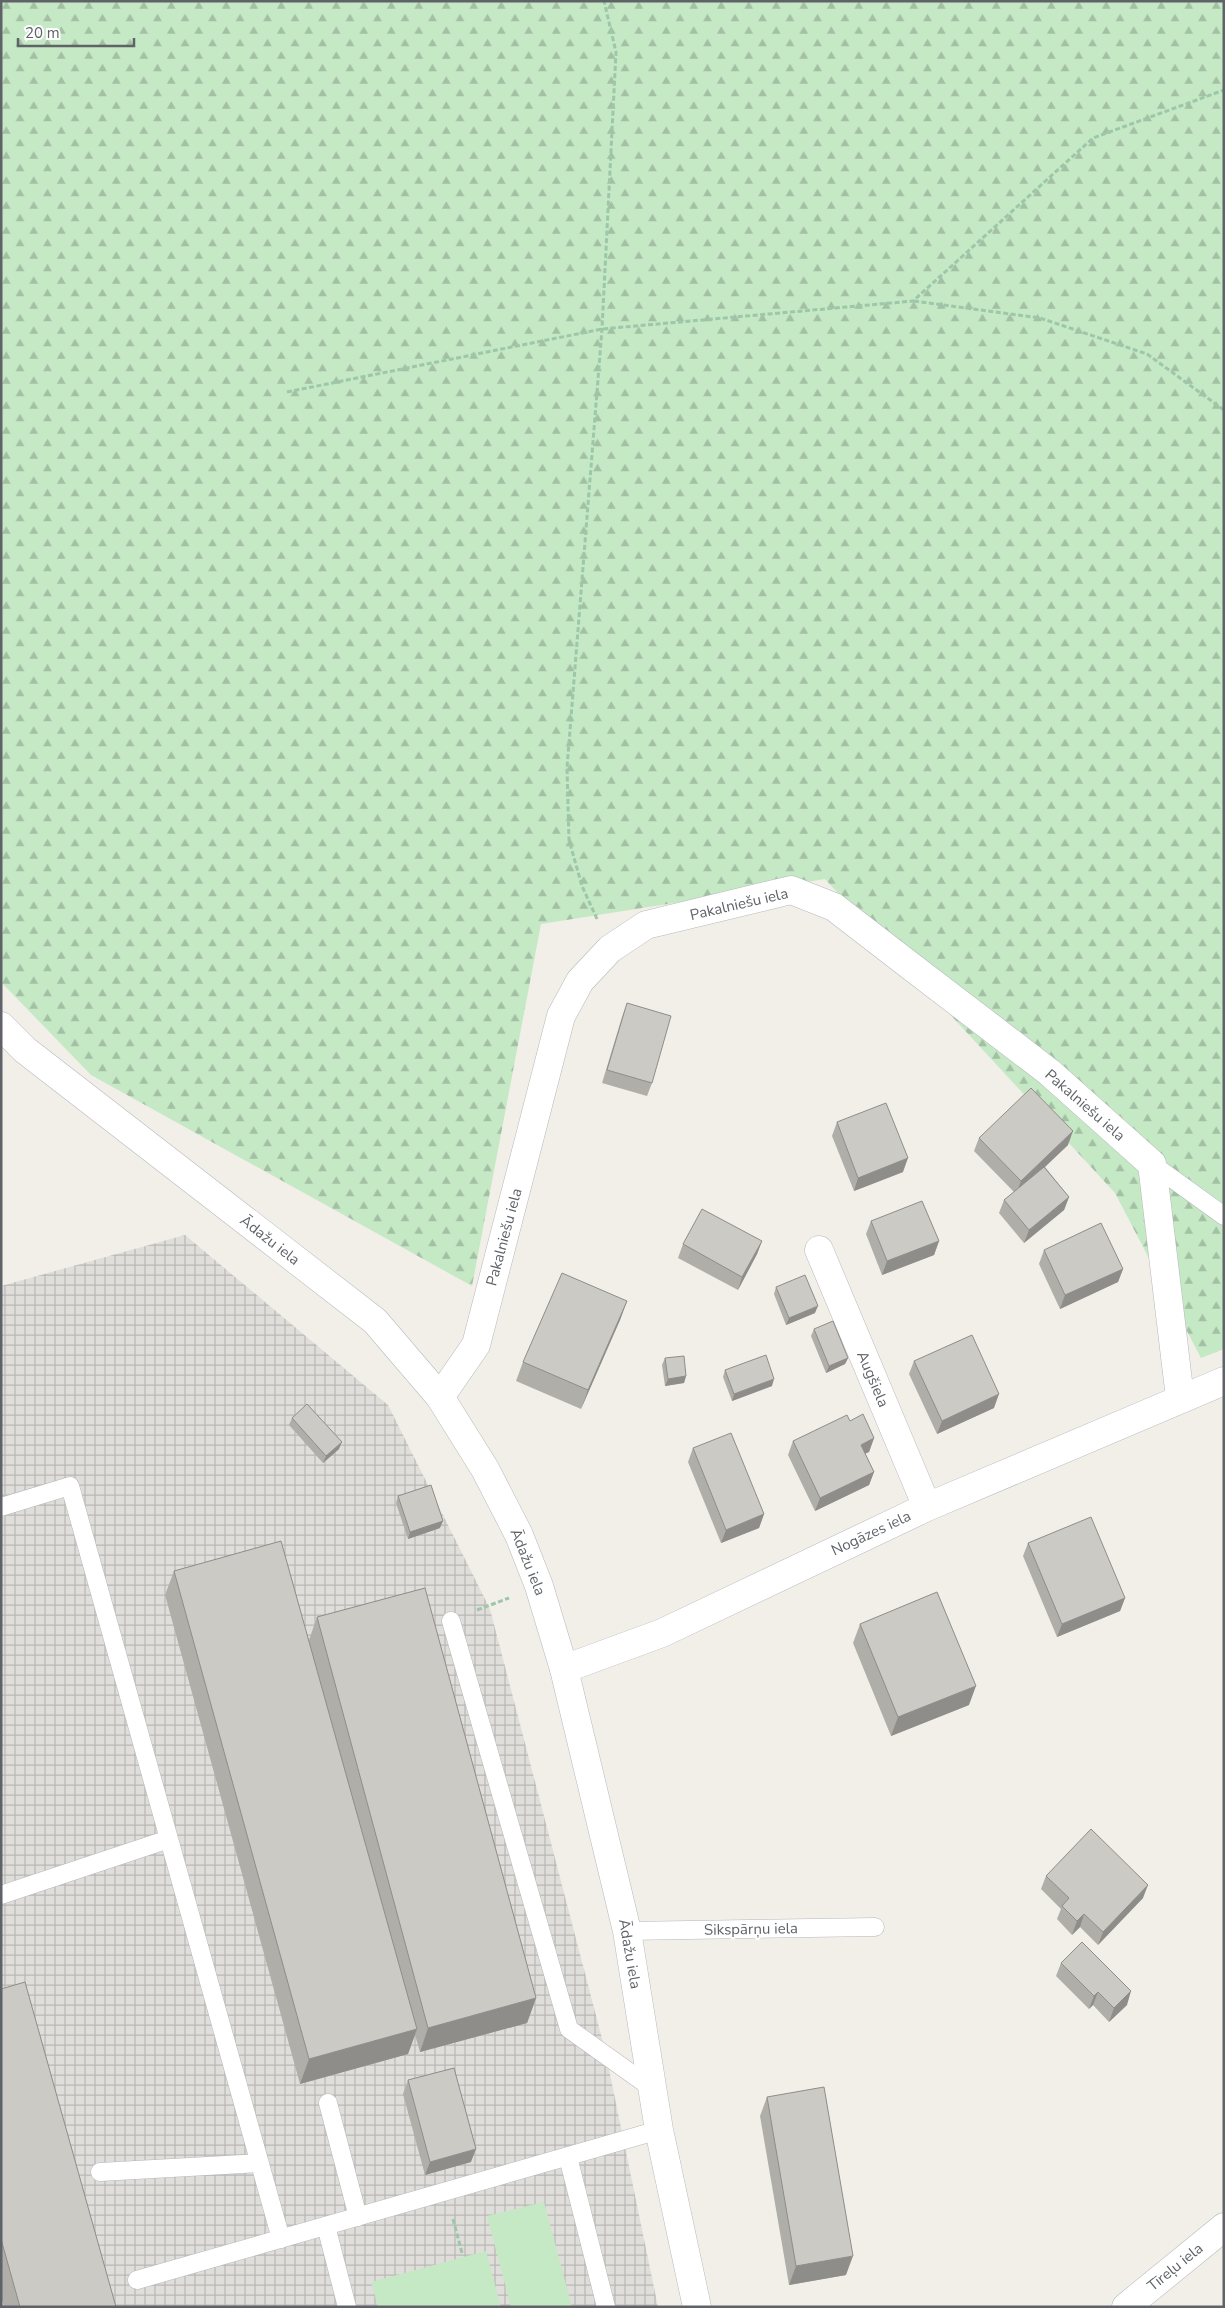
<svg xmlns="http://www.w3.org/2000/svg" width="1225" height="2308" font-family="'Nunito Sans',sans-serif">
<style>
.industrial{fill:url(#industrial-grid)}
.forest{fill:url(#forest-firs)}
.pitch{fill:#c5e8c5}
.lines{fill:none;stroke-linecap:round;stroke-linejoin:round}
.lane-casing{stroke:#b5b8bc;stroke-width:19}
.street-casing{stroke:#b5b8bc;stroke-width:29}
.secondary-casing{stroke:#b6babf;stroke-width:29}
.path{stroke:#9cc7a9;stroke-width:3;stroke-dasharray:5 2.5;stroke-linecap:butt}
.lane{stroke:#fff;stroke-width:18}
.street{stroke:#fff;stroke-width:28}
.secondary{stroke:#fff;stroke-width:28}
.wall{fill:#afaea9}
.shaded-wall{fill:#8f8d8a}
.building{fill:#cccac5;stroke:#8f8d8a}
.labels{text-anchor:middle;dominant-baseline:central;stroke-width:4.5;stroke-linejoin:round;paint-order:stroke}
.street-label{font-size:15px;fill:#5f6368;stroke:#fff}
</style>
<defs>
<pattern id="industrial-grid" width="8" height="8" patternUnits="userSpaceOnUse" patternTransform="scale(1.25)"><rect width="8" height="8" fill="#e0deda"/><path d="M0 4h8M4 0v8" fill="none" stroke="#b9b8b5"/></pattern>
<pattern id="forest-firs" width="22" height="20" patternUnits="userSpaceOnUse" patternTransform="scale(1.25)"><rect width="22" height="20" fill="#c5e8c5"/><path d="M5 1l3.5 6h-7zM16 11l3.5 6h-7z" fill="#a3c0a4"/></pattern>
</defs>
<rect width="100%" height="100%" fill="#f1efe8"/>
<path class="industrial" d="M185 1235 388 1405 490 1609 605 2050 658 2307H1V1286Z"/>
<path class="forest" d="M1 1H1224V1349L1201 1358 1115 1193 825 879 541 924 472 1286 91 1075 1 982Z"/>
<path class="pitch" d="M544 2202 572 2307H511L487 2216Z
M486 2251 501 2307H378L371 2282Z"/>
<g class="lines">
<g class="lane-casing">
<path id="lane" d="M1152 1164 1224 1216
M1 1507 70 1486 169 1839
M451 1621 569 2029 653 2089
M1 1895 169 1839 281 2239
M627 1931 875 1927
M328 2103 358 2217
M568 2157 606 2307
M100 2172 260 2163
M326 2226 347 2307
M137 2280 659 2130"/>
</g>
<g class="street-casing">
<path id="street" d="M819 1250 927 1507
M440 1397 476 1345 561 1016 580 981 610 949 646 925 791 890 834 907 904 961 1049 1072 1152 1164 1180 1398
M564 1669 662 1633 927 1507 1224 1381
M1126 2307 1224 2227"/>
</g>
<g class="secondary-casing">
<path id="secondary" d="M1 1026 25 1050 375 1321 440 1397 485 1469 519 1535 539 1586 564 1669 627 1931 659 2130 697 2307"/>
</g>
<path class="path" d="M914 301 1040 318 1147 354 1224 410
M287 392 602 329 913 301 1093 138 1224 90
M597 919 582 886 569 840 567 768 602 329 616 52 604 1
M477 1610 509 1598
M453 2219 462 2253"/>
<use href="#lane" class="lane"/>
<use href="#street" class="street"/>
<use href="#secondary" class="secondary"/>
</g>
<path class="wall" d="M627 1003 652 1083 647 1096 602 1083 622 1017Z
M837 1122 903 1172 854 1191 832 1136Z
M979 1138 1068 1145 1045 1167 1069 1197 1064 1210 1024 1243 999 1213 1004 1200 1014 1192 974 1151Z
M871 1221 939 1241 934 1255 882 1275 866 1234Z
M762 1241 757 1254 738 1290 678 1258 683 1244Z
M1044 1250 1123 1269 1118 1282 1060 1309 1039 1264Z
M776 1287 815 1313 786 1325 774 1294Z
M627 1301 620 1320 581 1409 516 1381 523 1362Z
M814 1329 848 1358 845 1364 826 1373 811 1336Z
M665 1358 686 1376 684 1383 665 1386 662 1365Z
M914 1361 994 1408 937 1434 909 1374Z
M725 1370 772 1386 732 1401 723 1377Z
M292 1418 339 1449 323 1463 289 1425Z
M850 1421 874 1438 869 1452 865 1453 874 1472 869 1485 815 1511 788 1455 793 1441Z
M693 1448 764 1514 759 1528 721 1543 688 1462Z
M398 1496 440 1528 408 1539 396 1503Z
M1028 1543 1125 1598 1120 1611 1057 1637 1023 1556Z
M174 1571 309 1640 317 1617 536 1998 527 2023 420 2052 415 2035 408 2054 300 2084 165 1595Z
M860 1624 969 1705 891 1736 853 1643Z
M1046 1876 1143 1898 1098 1945 1080 1927 1072 1935 1057 1919 1061 1909 1041 1889Z
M1061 1963 1127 2005 1109 2022 1093 2005 1089 2009 1056 1976Z
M1 1989 116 2307H4L1 2296Z
M408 2080 471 2162 425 2175 403 2094Z
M767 2097 846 2275 789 2285 760 2116Z"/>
<path class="shaded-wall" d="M1073 1131 1068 1145 1016 1194 1021 1181Z
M908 1158 903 1172 854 1191 858 1178Z
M1069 1197 1064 1210 1024 1243 1029 1230Z
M762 1241 757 1254 738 1290 742 1277Z
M939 1241 934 1255 882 1275 887 1261Z
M1123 1269 1118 1282 1060 1309 1065 1295Z
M627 1301 620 1320 581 1409 588 1390Z
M818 1306 815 1313 786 1325 789 1318Z
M848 1358 845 1364 826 1373 829 1366Z
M686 1376 684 1383 665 1386 668 1379Z
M774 1379 772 1386 732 1401 734 1394Z
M999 1394 994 1408 937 1434 942 1421Z
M874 1438 869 1452 856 1458 861 1445Z
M342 1442 339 1449 323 1463 326 1456Z
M874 1472 869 1485 815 1511 820 1498Z
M764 1514 759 1528 721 1543 726 1530Z
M443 1521 440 1528 408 1539 410 1532Z
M1125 1598 1120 1611 1057 1637 1062 1624Z
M976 1686 969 1705 891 1736 898 1717Z
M1148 1885 1143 1898 1098 1945 1103 1932Z
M1084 1914 1080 1927 1072 1935 1077 1921Z
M1131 1991 1127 2005 1109 2022 1114 2008Z
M1098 1992 1093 2005 1089 2009 1094 1996Z
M536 1998 527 2023 420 2052 428 2028Z
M417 2029 408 2054 300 2084 309 2059Z
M476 2149 471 2162 425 2175 430 2162Z
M853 2256 846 2275 789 2285 796 2266Z"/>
<path class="building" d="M627 1003 671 1016 652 1083 607 1070Z
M1031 1088 1073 1131 1021 1181 979 1138Z
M886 1103 908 1158 858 1178 837 1122Z
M1044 1167 1069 1197 1029 1230 1004 1200Z
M922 1201 939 1241 887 1261 871 1221Z
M702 1209 762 1241 742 1277 683 1244Z
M1101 1223 1123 1269 1065 1295 1044 1250Z
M562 1273 627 1301 588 1390 523 1362Z
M805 1275 818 1306 789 1318 776 1287Z
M833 1321 848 1358 829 1366 814 1329Z
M972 1335 999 1394 942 1421 914 1361Z
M766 1355 774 1379 734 1394 725 1370Z
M684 1356 686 1376 668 1379 665 1358Z
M307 1404 342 1442 326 1456 292 1418Z
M863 1414 874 1438 861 1445 874 1472 820 1498 793 1441 847 1415 850 1421Z
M731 1433 764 1514 726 1530 693 1448Z
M431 1485 443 1521 410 1532 398 1496Z
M1091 1517 1125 1598 1062 1624 1028 1543Z
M281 1541 417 2029 309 2059 174 1571Z
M425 1588 536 1998 428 2028 317 1617Z
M937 1592 976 1686 898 1717 860 1624Z
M1091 1829 1148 1885 1103 1932 1084 1914 1077 1921 1062 1906 1069 1898 1046 1876Z
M1082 1942 1131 1991 1114 2008 1098 1992 1094 1996 1061 1963Z
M25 1982 116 2307H20L1 2239V1989Z
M454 2068 476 2149 430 2162 408 2080Z
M824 2087 853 2256 796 2266 767 2097Z"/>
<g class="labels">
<g class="street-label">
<text transform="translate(739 904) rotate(-13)">Pakalniešu iela</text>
<text transform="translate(1085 1105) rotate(41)">Pakalniešu iela</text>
<text transform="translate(504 1237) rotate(-75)">Pakalniešu iela</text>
<text transform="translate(270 1240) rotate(38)">Ādažu iela</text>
<text transform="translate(873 1379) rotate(67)">Augšiela</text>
<text transform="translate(871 1533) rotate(-25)">Nogāzes iela</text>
<text transform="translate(528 1562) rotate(68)">Ādažu iela</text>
<text transform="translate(751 1929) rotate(-1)">Sikspārņu iela</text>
<text transform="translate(630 1954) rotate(80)">Ādažu iela</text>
<text transform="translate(1175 2267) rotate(-39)">Tīreļu iela</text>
</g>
</g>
<rect width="1225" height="2308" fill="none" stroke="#5f6368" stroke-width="5"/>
<path d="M18 38v8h116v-8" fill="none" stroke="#5f6368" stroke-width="2.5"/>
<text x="25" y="38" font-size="15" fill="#5f6368" stroke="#ffffff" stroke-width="4" paint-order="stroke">20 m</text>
</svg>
